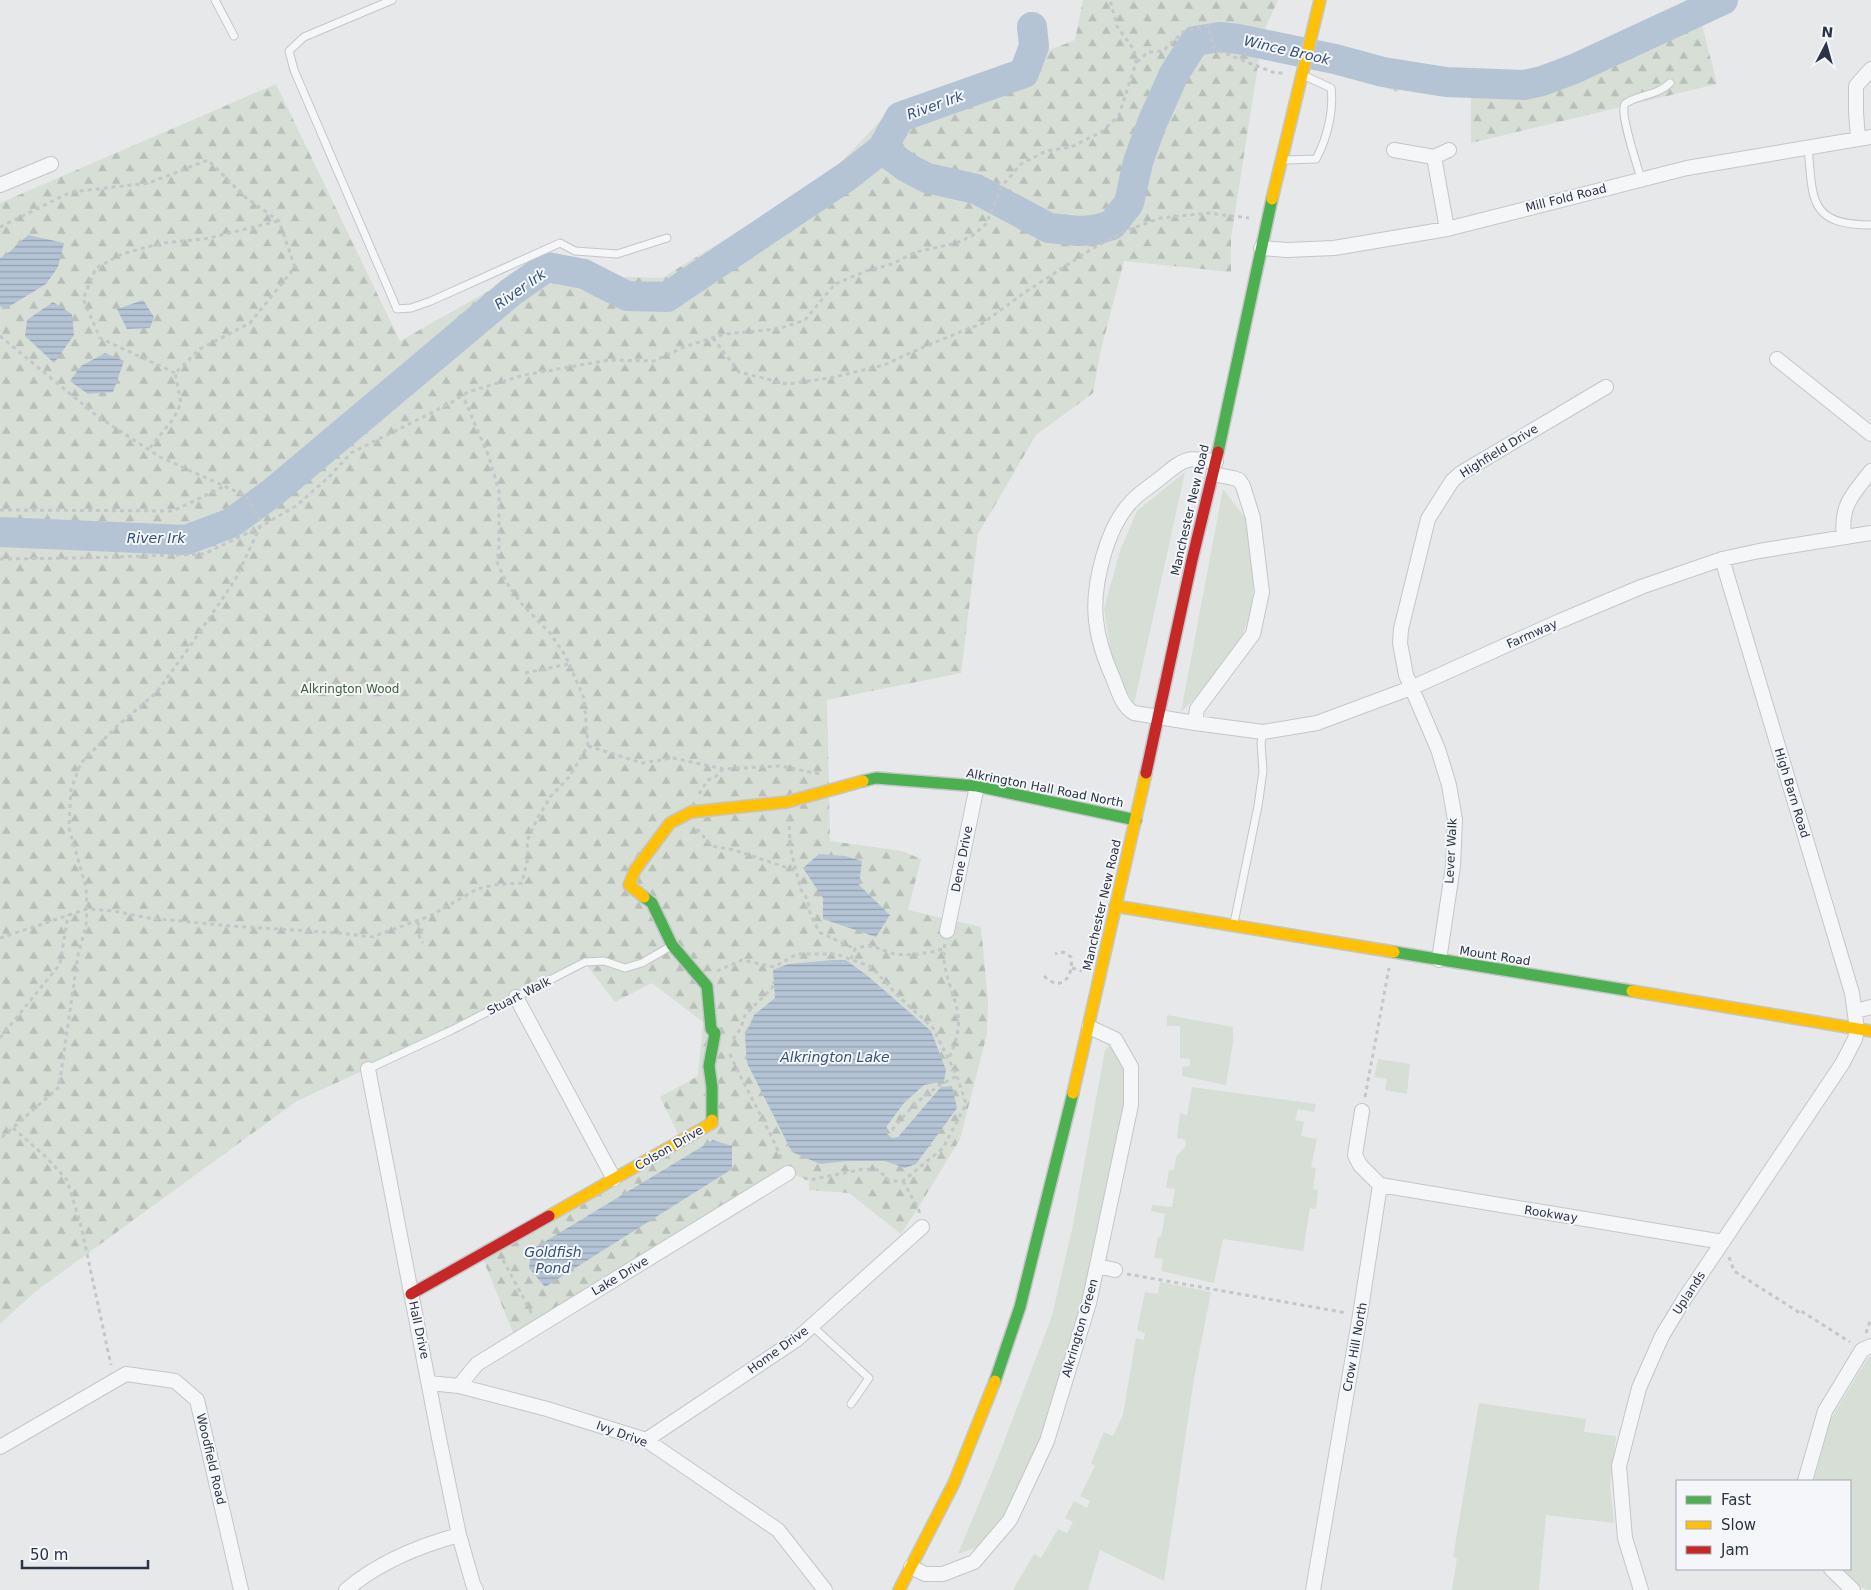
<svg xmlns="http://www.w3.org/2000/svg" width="1871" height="1590" font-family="'DejaVu Sans',sans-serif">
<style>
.green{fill:#d6ded6}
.forest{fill:url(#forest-firs)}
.water{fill:url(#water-rules)}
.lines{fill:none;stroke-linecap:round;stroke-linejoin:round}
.river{stroke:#b4c4d5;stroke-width:30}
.lane-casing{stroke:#c4c6c8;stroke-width:9}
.street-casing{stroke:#c4c6c8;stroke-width:16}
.fast-casing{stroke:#c4c6c8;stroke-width:14}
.slow-casing{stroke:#c4c6c8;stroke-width:14}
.jam-casing{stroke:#c4c6c8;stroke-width:14}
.path{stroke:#c5c6ca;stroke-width:3;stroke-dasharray:4 4;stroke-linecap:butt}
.lane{stroke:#f5f6f7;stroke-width:7}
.street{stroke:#f5f6f7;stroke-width:14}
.fast{stroke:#4caf50;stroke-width:11}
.slow{stroke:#ffc107;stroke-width:11}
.jam{stroke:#c62828;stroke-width:11}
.labels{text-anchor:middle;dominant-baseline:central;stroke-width:4;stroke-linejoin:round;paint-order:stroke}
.street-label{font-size:12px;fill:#2b3445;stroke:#f4f6f9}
.park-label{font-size:12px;fill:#3f6138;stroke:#f4f6f9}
.water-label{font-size:14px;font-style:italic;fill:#34527a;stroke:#f4f6f9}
</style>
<defs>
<pattern id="forest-firs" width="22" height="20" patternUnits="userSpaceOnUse" patternTransform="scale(1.25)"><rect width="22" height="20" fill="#d6ded6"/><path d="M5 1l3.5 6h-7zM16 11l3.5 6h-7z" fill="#b8bfb9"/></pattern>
<pattern id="water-rules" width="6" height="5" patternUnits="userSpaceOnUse" patternTransform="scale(1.25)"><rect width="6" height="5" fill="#b4c4d5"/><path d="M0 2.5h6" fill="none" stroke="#93a0af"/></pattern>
</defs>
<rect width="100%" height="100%" fill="#e6e8ea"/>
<path class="green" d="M1185 472 1134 704 1113 666 1104 609 1120 551 1137 511Z
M1223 489 1248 522 1254 573 1252 608 1242 636 1207 686 1181 712Z
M1167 1015 1233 1027V1043L1226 1085 1182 1076V1067L1190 1066V1059L1180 1058V1026H1167Z
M1115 1039 1131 1067 1098 1266 1037 1461 993 1541 958 1554 997 1460 1052 1316 1073 1225 1105 1050Z
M1378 1059 1410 1064 1407 1094 1385 1090 1387 1079 1374 1077Z
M1192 1087 1316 1104 1314 1112 1298 1109 1295 1120 1304 1122 1301 1136 1317 1139 1311 1167 1316 1168 1313 1189 1318 1190 1316 1209 1310 1208 1303 1251 1223 1239 1214 1283 1161 1271 1163 1259 1154 1258 1158 1237H1161L1165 1214 1151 1211 1152 1205 1172 1207 1175 1189 1166 1188 1169 1170H1174L1176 1157 1185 1147 1186 1142 1184 1139 1177 1138 1180 1113 1187 1115Z
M1160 1282 1211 1292 1194 1379 1164 1581 1100 1550 1088 1590H1013L1034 1554 1041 1558 1058 1529 1067 1533 1073 1522 1065 1518 1074 1501 1087 1508 1090 1501 1080 1496 1095 1466 1091 1463 1104 1432 1113 1436 1123 1415 1136 1338 1144 1340 1145 1333 1137 1330 1145 1292 1158 1294Z
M1871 1356V1590C1858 1590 1851 1577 1843 1569H1850V1481H1814L1830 1420 1868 1358Z
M1479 1403 1586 1419 1584 1432 1616 1436 1610 1486 1614 1523 1546 1515 1539 1590H1452L1457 1558 1453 1557Z"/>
<path class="forest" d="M1083 0H1278L1263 33 1231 238V272L1124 261 1100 354 1093 393 1036 435 978 534 961 673 827 700 830 841 902 851 921 859 908 910 981 927 988 1002 987 1034 960 1139 918 1208 901 1234 849 1193 809 1190V1180L788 1173 516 1340 483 1259 680 1138 660 1097 698 1076 703 1022 652 983 615 1002 585 963 427 1041 297 1101 36 1291 0 1324V203L276 84 400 341 494 288 525 267 560 258 622 277 662 278 828 176 881 120 898 110 1075 40Z
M1699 0H1739L1700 17 1717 84 1471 143V90L1403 80 1398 92 1331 69 1335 57C1401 72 1486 92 1552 72 1596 58 1638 34 1680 15L1681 8Z"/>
<path class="water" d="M28 235 64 243 58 267 46 284 5 309 0 306V258L7 254Z
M143 300 154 317 150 328 127 329 117 309Z
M53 302 72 314 74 335 54 363 25 336 27 320Z
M105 353 124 361 113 392 88 394 70 381 81 366Z
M819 854 845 856 862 861 859 885 890 915 876 937 823 919V898L803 868Z
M833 960H846L869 977 931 1031 946 1070 944 1081 924 1085 904 1103 886 1127 887 1134 892 1138 898 1137 941 1087 952 1086 957 1108 916 1164 905 1168 885 1161H848L820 1164 792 1152 747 1063 745 1036 754 1015 775 998 773 970 788 964Z
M713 1140 732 1146V1169L545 1287 529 1268 531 1250Z"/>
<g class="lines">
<path class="river" d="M882 149 906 167 927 178 976 189 1049 228 1078 231 1095 230 1112 225 1129 203 1138 162 1152 123 1174 74 1195 41 1220 37 1238 39 1335 59 1383 72 1446 82 1524 85 1542 81 1574 69 1723 0
M0 532 186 540 231 523 272 493 511 292 547 267 584 274 627 296 667 297 846 177 882 149 900 117 1024 73 1034 46 1032 27"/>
<g class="lane-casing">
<path id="lane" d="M215 0 234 36
M392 0 304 37 289 51 294 70 397 309 411 308 431 301 560 243 575 251 617 254 667 238
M1808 147C1813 199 1808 225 1871 225
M1285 160 1316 159C1327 139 1334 110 1331 88L1305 76
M1641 179C1637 164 1622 121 1624 108 1624 104 1625 103 1628 102 1642 94 1658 95 1670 83
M1234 923 1258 806 1263 771 1261 743 1263 732
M368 1069 452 1030 585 962 604 961 625 968 642 963 671 946
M812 1326 869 1378 851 1404"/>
</g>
<g class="street-casing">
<path id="street" d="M1858 139 1856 112V86L1871 69
M1394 150 1434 157 1449 150
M1434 157 1447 229
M0 185 51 164
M1261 248 1287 250 1334 248 1447 229 1687 168 1871 137
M1777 359 1871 434
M1216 462C1184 455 1182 461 1158 480 1149 487 1139 493 1131 502 1107 527 1092 585 1096 620 1098 640 1105 660 1113 678 1118 690 1122 707 1134 713L1195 723 1263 732 1317 723 1411 688 1560 621 1641 587 1722 559 1759 551 1871 533
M1844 537C1840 505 1853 494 1871 471
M1195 723 1197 709 1253 634 1262 592 1253 518 1243 486 1239 480 1233 478 1213 474
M947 931 977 786
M1439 960 1453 866 1455 820 1449 785 1438 749 1406 675 1400 643 1401 629 1428 519 1452 481 1461 473 1606 387
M516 997 614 1179
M1856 1011 1871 1007
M368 1069 440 1443 459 1535 473 1584 476 1590
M1362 1111 1355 1155 1360 1165 1380 1185
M1380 1185 1723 1242
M1098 1266 1115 1270
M429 1383 459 1386 547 1409 646 1440 778 1530 825 1590
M459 1386 477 1364 788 1173
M646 1440 796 1340 922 1227
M0 1447 126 1374 175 1381 197 1400 241 1590
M1805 1481 1825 1411 1862 1350 1871 1346
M911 1567 925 1574H943L974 1562 1010 1520 1047 1441 1089 1303 1131 1105V1067L1115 1039 1089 1027
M1831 1569 1853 1590
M346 1590C379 1562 418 1546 459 1535
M1313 1590 1360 1315 1380 1185
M1641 1590 1625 1538 1619 1466 1639 1388 1662 1336 1685 1298 1842 1064 1855 1039 1857 1029 1852 993 1722 559"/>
</g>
<g class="fast-casing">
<path id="fast" d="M1218 452 1272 199
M863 781 876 778 977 786 1136 820
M644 897 652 903 672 945 707 986 711 1029 715 1033 709 1066 712 1087V1120
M1394 952 1632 991
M995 1381 1020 1307 1073 1093"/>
</g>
<g class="slow-casing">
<path id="slow" d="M1272 199 1320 0
M644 897 629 885 635 870 670 823 691 812 787 802 863 781
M1115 906 1394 952
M1632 991 1871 1031
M1073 1093 1146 773
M549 1216 712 1123V1120
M899 1590 954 1483 995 1381"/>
</g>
<g class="jam-casing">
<path id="jam" d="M1146 773 1192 560 1218 452
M411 1294 549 1216"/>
</g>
<path class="path" d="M1137 62 1148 52 1163 51 1183 32 1208 26 1214 49 1275 73H1285
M0 227 71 192 149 183 208 160 245 197 279 221 295 267 250 323 200 349 175 373 181 403 174 418 148 450
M0 336 97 416 160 457 246 496 259 518 260 527 235 580 193 642 157 692 116 727 81 763 71 789 69 828 86 887 87 909 86 926 78 955 59 1087 0 1139
M713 338 739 372 787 384 830 378 884 365 928 345 983 323 1024 293 1090 250 1125 231 1161 218 1209 213 1249 218
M175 373 100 338 83 299 96 268 122 254 162 243 205 239 278 221
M0 510 173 511 225 486
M0 559 82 558 204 554 260 527 296 506 329 477 351 453 449 404 468 392 524 375 609 360 654 361 684 347 724 334 778 329 805 320 835 284 866 271 892 264 916 252 956 243 972 236 986 224 1002 186 1021 164 1046 151 1071 147 1103 131 1119 115 1136 63 1134 50 1117 26 1110 0
M525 673 569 664
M588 746 642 763 673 758 723 769 780 766 820 774
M699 794 708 780 714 778 723 769
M789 818 790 847 801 890 808 900 810 913 819 932 855 949
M697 829 712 846 734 850 797 871
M417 922 422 930 418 934 423 943
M0 938 87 909 114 911 149 918 231 926 339 933 372 937 430 916 477 889 494 885 522 883 528 858 527 841 538 817 551 796 569 777 588 746 584 698 565 655 550 633 520 602 505 580 497 562 499 547V491L489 457 463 396
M945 944C940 966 952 987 957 1009 961 1026 956 1043 949 1058
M851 959 855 949C875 941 879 952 897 954 913 956 928 953 943 949
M1072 968 1082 971
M717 971 742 960 774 967 797 954H836L872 967 897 995 933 1028 957 1076 966 1104 943 1148 903 1181H889L879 1170 864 1169 809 1180 802 1177
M1044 976C1061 993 1074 977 1071 957L1063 952 1055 954
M0 1038 60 964 68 915
M733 1039 741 1028 745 1015 772 988 774 982
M730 1054C746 1090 767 1124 782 1160
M1365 1097 1389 968
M13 1128 47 1158 67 1180 81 1226 111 1365
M892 1130C912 1105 928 1090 957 1076
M903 1181 918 1208 920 1214
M1729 1257 1734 1271 1800 1313 1801 1311 1850 1342
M503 1260 532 1314
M1127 1274 1347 1313
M1866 1333 1871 1318"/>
<use href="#lane" class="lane"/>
<use href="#street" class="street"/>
<use href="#fast" class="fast"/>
<use href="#slow" class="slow"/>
<use href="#jam" class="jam"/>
</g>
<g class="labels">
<g class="street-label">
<text transform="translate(1566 198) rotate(-14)">Mill Fold Road</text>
<text transform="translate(1499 451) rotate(-32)">Highfield Drive</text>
<text transform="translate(1190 510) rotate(-77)">Manchester New Road</text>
<text transform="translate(1532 634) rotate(-24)">Farmway</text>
<text transform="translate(1045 788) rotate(11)">Alkrington Hall Road North</text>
<text transform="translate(1792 793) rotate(73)">High Barn Road</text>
<text transform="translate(1451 851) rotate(-87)">Lever Walk</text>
<text transform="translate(962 859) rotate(-79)">Dene Drive</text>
<text transform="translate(1102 905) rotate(-77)">Manchester New Road</text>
<text transform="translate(1495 956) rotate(9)">Mount Road</text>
<text transform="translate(519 996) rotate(-27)">Stuart Walk</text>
<text transform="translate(669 1148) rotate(-30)">Colson Drive</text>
<text transform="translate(1551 1214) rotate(9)">Rookway</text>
<text transform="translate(620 1276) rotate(-31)">Lake Drive</text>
<text transform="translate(1689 1293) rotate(-57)">Uplands</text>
<text transform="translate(1080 1328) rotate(-74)">Alkrington Green</text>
<text transform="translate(419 1330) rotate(78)">Hall Drive</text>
<text transform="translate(1355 1347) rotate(-80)">Crow Hill North</text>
<text transform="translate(778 1350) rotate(-36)">Home Drive</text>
<text transform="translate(622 1434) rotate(20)">Ivy Drive</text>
<text transform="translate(211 1459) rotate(77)">Woodfield Road</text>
</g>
<g class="park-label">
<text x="350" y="689">Alkrington Wood</text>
</g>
<g class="water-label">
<text transform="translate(1287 50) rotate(13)">Wince Brook</text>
<text transform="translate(935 105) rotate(-20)">River Irk</text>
<text transform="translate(520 289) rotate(-35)">River Irk</text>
<text x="156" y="538">River Irk</text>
<text x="835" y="1057">Alkrington Lake</text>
<text x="553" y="1252">Goldfish<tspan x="553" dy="16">Pond</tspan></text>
</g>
</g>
<rect x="1676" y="1480" width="175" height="90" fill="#f4f6f9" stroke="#a4a8b1"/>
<rect x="1686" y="1496" width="25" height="8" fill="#4caf50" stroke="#a4a8b1"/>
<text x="1721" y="1505" font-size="15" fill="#2b3445">Fast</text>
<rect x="1686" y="1521" width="25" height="8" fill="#ffc107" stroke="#a4a8b1"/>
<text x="1721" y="1530" font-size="15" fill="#2b3445">Slow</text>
<rect x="1686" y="1546" width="25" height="8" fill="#c62828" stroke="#a4a8b1"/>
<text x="1721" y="1555" font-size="15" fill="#2b3445">Jam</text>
<g transform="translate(1826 45) rotate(6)" stroke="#f4f6f9" stroke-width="4" paint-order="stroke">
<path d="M0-4L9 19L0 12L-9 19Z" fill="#2b3445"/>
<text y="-8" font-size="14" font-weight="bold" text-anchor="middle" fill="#2b3445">N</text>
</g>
<path d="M22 1560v8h126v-8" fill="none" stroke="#2b3445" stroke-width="2.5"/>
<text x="30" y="1560" font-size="15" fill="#2b3445" stroke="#f4f6f9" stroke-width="4" paint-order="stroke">50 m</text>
</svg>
